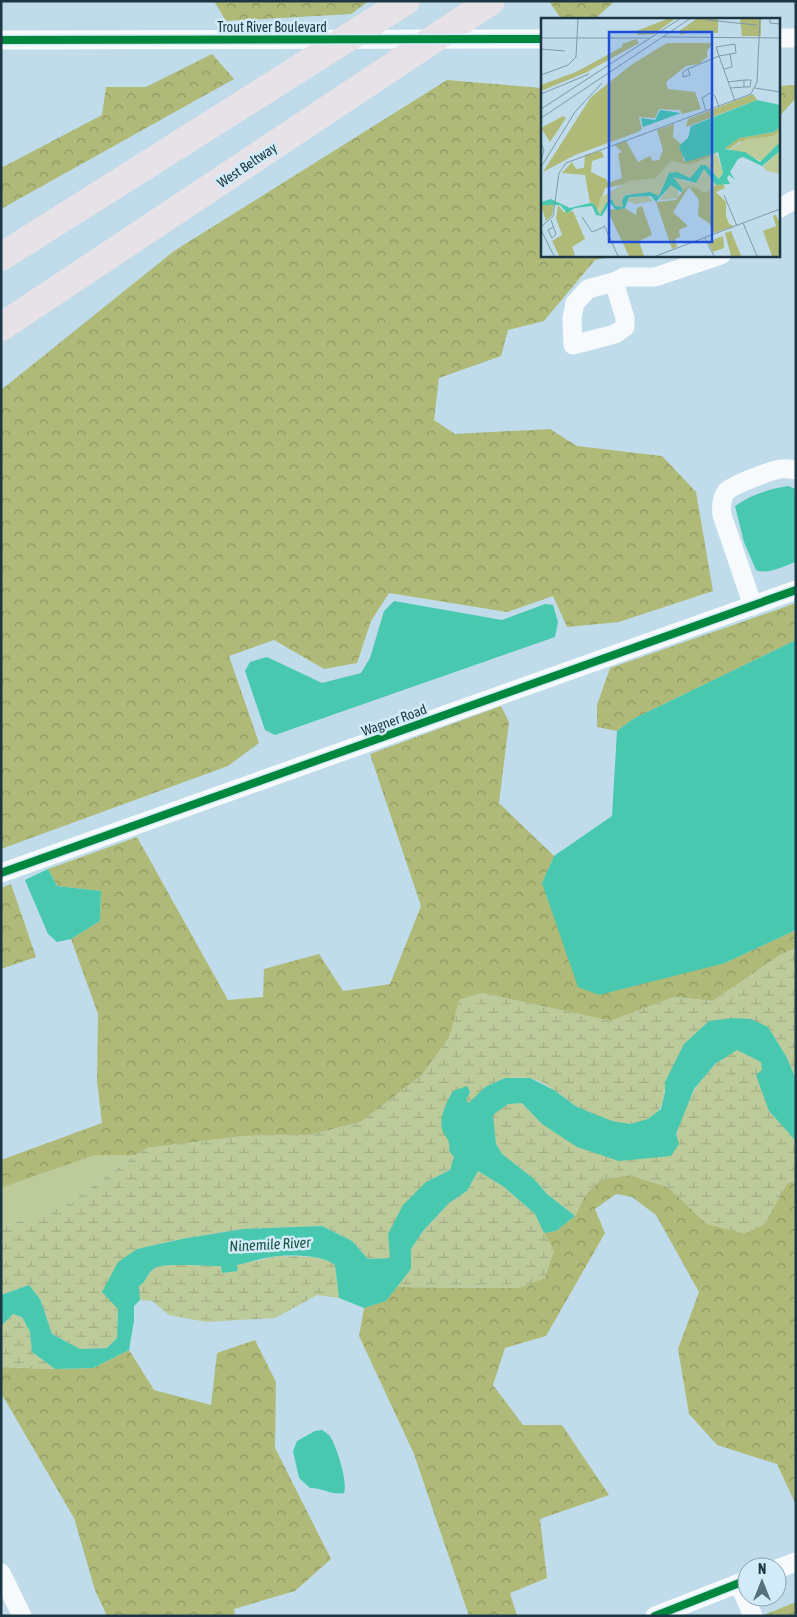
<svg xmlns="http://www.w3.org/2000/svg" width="797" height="1617" font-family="'Asap Condensed',sans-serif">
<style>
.green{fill:#bdca9a}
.forest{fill:url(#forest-crowns)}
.wetland{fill:url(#wetland-marsh)}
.water{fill:#48c8ae}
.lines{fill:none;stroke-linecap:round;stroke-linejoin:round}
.minor{stroke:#f6fafc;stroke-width:19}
.highway{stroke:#e7e2e8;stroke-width:28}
.cycleway-casing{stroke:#d2ebf8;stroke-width:11}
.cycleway{stroke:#00873e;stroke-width:8}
.labels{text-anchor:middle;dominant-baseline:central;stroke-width:5;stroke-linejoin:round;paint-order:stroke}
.street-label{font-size:14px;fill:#1c3743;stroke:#d2ebf8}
.water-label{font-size:15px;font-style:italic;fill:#195542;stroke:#d2ebf8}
.inset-road{fill:none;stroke:#7e9aa7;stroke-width:1}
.view{fill:#1d4ed8;fill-opacity:0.15;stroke:#1d4ed8;stroke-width:2.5}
.inset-edge{fill:none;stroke:#1c3743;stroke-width:2.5}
</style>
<defs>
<pattern id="forest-crowns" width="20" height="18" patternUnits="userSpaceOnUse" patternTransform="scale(1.25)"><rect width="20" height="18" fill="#afba78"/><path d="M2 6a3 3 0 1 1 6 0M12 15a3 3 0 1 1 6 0" fill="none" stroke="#8e9864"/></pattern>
<pattern id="wetland-marsh" width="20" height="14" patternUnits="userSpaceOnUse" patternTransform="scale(1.25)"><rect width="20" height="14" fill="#bdca9a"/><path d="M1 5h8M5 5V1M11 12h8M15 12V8" fill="none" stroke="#a2ae86"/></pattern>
</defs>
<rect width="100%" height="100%" fill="#c0dcea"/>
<path class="green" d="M95 1155H136L65 1206 9 1225 1 1231V1188Z"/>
<path class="forest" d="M214 1H369L351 14 226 21Z
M549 1H615L597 17 561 19Z
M212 54 234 79 1 209V168L102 115 106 87H146Z
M447 80 542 88V255H623L595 260 544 321 508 330 501 356 439 378 434 420 455 434 550 429 577 446 662 456 696 492 713 591 619 622 567 627 553 596 507 612 389 593 371 621 357 663 324 669 274 640 229 656 259 743 228 766 1 849V390L174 251Z
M796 85V98L778 118V86Z
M796 603V640L633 719 617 731 597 727V705L610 668Z
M501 706 509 722 499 803 554 856 542 883 725 963 796 930V948L780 955 713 1001 674 997 611 1021 481 993 460 1000 449 1038 422 1075 361 1122 310 1135 245 1136 146 1148 136 1155H95L1 1188V1160L102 1123 97 1081 98 1014 71 939 100 921 101 891 57 886 48 869 137 837 228 1000 263 997 264 969 319 954 343 991 390 984 421 906 370 754Z
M11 884 36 957 1 969V888Z
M630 1175 668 1187 707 1224 764 1225 787 1183 796 1181V1505L777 1464 717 1445 689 1414 678 1349 699 1292 656 1215 632 1197 616 1194 595 1209 605 1233 546 1336 505 1348 493 1385 523 1425H562L609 1495 540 1519 547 1578 510 1593 517 1616H469L414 1454 359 1336 364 1308 386 1301 396 1287 519 1288 554 1251 544 1233 556 1231 575 1216 585 1195 601 1179Z
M255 1340 276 1382 275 1448 331 1559 295 1591 234 1609 235 1616H107L95 1590 74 1518 1 1393V1367L55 1369 93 1368 129 1350 154 1390 211 1405 217 1353Z
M796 1602V1616H767L766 1614Z"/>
<path class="wetland" d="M796 948V1079L786 1056 768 1027 665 1082C665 1100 662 1115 643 1121 638 1122 633 1124 628 1124 613 1123 586 1113 574 1105 562 1096 544 1080 528 1078 499 1075 488 1084 469 1104L465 1100 467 1086 450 1142 449 1151 454 1157 450 1170 426 1182 388 1234 391 1258 368 1259 352 1241 322 1226 243 1229 182 1239 137 1249 118 1309 117 1338 107 1348 80 1349 52 1334 40 1299 29 1285 1 1295V1231L9 1225 65 1206 146 1148 245 1136 310 1135 361 1122 422 1075 449 1038 459 1000 481 993 611 1021 674 997 713 1001 780 955Z
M737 1050 761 1062 769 1111 796 1141V1181L787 1183 764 1225 744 1234 707 1224 668 1187 630 1175 601 1179 585 1195 575 1216 547 1194 534 1179 502 1154 496 1144 492 1115 508 1104 522 1103 542 1124 664 1156H671C678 1126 691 1083 717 1063 723 1058 730 1054 737 1050Z
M478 1171 504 1187 535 1214 554 1251 545 1278 519 1288 396 1287 411 1269V1249L423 1231 449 1203 467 1191Z
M278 1256C296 1257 320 1254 335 1265L339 1298 317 1295 275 1318 206 1322 169 1315 152 1301 140 1300 138 1286C148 1282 146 1272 157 1267 165 1263 209 1266 221 1266L223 1273 238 1270 236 1265Z
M13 1314 22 1317 30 1332 32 1352 55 1369 1 1367V1326Z"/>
<path class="water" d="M788 486 796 489V562C783 566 768 575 756 570L744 542 735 506C750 495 769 489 788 486Z
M394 601 502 620 545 604 553 605 558 622 555 637 275 735 265 730 245 671 250 662 267 657 322 683 361 673 370 658 384 611Z
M796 640V930L725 963 599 995 578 987 542 883 554 856 612 816 617 731 633 719Z
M48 869 57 886 101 891 100 921 71 939 57 942 48 934 25 880Z
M733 1018 751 1019 768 1027 786 1056 796 1079V1141L769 1111 756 1075 762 1070 761 1062 737 1050 715 1064 694 1089 676 1134 679 1144 671 1156 619 1161 577 1147 542 1124 522 1103 508 1104 493 1115 496 1144 502 1154 534 1179 547 1194 575 1216 556 1231 544 1233 535 1214 504 1187 478 1171 467 1191 449 1203 423 1231 411 1249V1269L386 1301 364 1308 339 1298 335 1265C322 1255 295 1255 279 1256 265 1257 250 1262 237 1265L238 1271 222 1273 221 1266C208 1266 166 1263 157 1267 146 1272 148 1281 139 1286L140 1300 134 1306V1321L129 1350 93 1368 55 1369 32 1352 30 1332 22 1317 13 1314 1 1326V1295L29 1285 40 1299 52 1334 80 1349 107 1348 117 1338 118 1309 102 1292 118 1262 137 1249 182 1239 243 1229 322 1226 352 1241 368 1259 390 1258 388 1234 403 1205 426 1182 450 1170 454 1157 449 1151C451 1138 445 1139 442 1129 439 1117 447 1101 453 1091L467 1086 470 1092 466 1100 469 1103 485 1087 505 1078H530L554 1090 577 1107 612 1121 630 1124 648 1119 661 1109 665 1092V1082L684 1044 709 1021Z
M322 1430C326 1433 329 1434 331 1438 337 1448 348 1483 344 1493 333 1496 321 1487 310 1488L299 1478 293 1451 297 1441 315 1431Z"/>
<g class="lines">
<path class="minor" d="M778 38H796
M1 40 542 39
M778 209 796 199
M614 282 625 318V327L615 334 573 345 572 318 575 303 588 289 614 282 624 277H655L721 255
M753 606 722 515C721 507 721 499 726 492 732 485 770 471 780 469 786 468 790 469 796 470
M1 873 796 590
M777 1569 796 1562
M1 1573 22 1616
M739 1584 753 1616
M655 1616 747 1580"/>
<path class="highway" d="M1 257 406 1
M1 327 491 1"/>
<g class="cycleway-casing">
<path id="cycleway" d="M1 40 542 39
M1 873 796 590
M655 1616 747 1580"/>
</g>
<use href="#cycleway" class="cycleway"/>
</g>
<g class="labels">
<g class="street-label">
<text x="272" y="27">Trout River Boulevard</text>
<text transform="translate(247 165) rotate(-34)">West Beltway</text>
<text transform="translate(394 720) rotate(-20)">Wagner Road</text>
</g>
<g class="water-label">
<text transform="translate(270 1244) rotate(-3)">Ninemile River</text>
</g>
</g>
<g transform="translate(541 18)">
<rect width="239" height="239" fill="#c0dcea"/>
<path d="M129 0H135L113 16 97 17 95 13ZM157 0H177V15L150 13 140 17 138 13ZM220 0V18H201L199 1ZM95 21 98 25 44 55 0 73V67L35 54 81 29V26ZM126 25H172L166 33V39L158 46 145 48 125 64 127 71 154 74 160 91 141 96 139 92 118 91 114 100 98 99 101 111 97 114 34 137 2 154 50 79 90 47ZM212 76 216 82 145 109 147 101ZM22 98 25 100 9 124 0 110ZM133 106 132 119 140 126 143 143 177 134 160 144 147 147 130 143 115 160 64 170 56 194 53 186 49 185 44 157 21 155 31 144 35 151 43 150 44 137 60 133 63 139 51 143 50 154 65 161 67 165 81 160 77 136 81 134 74 127 85 123 97 144 109 138 112 143 118 142 122 132 116 112ZM239 109V113L232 118 198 124 188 131H183L197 120 233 114ZM182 166 184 170 175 174 185 184V198L188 206 193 208 173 215 168 205 157 198 158 182 148 169 132 194 147 208 138 212 139 219 134 221 136 229 131 231 115 184 135 182 146 167 167 173 170 168ZM13 186 11 197 5 203 0 187ZM17 187 23 194 32 193 44 221 31 229 34 237 31 238H18L11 223 21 217 15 200ZM101 188 111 217 98 223 103 238H88L66 192 84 190 95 197 96 190ZM235 197 239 206V238H231L222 213 235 208 232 198ZM190 213 200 238H190L184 215ZM182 218 183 230 172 234 167 224Z" fill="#afba78"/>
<path d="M239 113V124L221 143 188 131 206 121 232 118ZM239 133V156L226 153 222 148ZM176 136 182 155 178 161 165 147H160L149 160 133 154 118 178 85 176 82 189 74 188 71 181 60 196H57L59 180 87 163 115 160 130 143 147 147ZM163 151 175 167 164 175 149 167 142 172 132 163 135 158 143 163 155 165ZM130 166 137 172 138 180 119 182ZM107 178 112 183 94 186 86 183 88 179Z" fill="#bdca9a"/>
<path d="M216 82 239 87V109L233 114 198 120 183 131 204 134 219 144 239 124V133L221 148 202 139 197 141 189 154 194 162 188 157 186 160 189 166 175 167 163 151 155 165 132 159 142 172 140 174 130 167 115 184 110 178 88 179 84 190 75 192 69 185 61 198 55 197 51 188 34 190 26 195 19 187H0V184L10 181 29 190 49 185 53 186 59 197 65 185 71 181 74 188 82 189 81 182 85 177 109 174 118 178 128 155 136 154 149 160 160 147H165L178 161 182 155 177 134 145 144 138 129 140 126 147 120 150 108ZM119 92 140 95 102 109 100 100 114 102Z" fill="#48c8ae"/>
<path class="inset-road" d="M229 0V5L239 6M166 2 216 7M122 19 239 20M0 20H108M194 26 195 35 178 38 175 29ZM0 31 24 33M147 51 142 54V59L149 57 147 51 178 38 194 83M183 51 191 49 189 36M0 57 27 47 35 39 37 0M203 62H210L209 69H203M187 64 203 62V69L190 70M214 70 239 74M0 76 48 56M0 91 140 0M165 93 161 80 169 75 174 78 178 89M0 100 150 0M0 125 3 132 0 143M0 149 34 94 61 65M183 177 196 208M41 199 51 214 63 209M10 202 15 216 11 220 7 212 12 209M202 205 216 238M63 207 77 238M0 209 12 198 18 155 25 145 210 76 216 64 219 0M0 212 13 238M164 220 173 238M115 238 239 191"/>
<path class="view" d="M68 14H171V224H68Z"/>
<rect width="239" height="239" class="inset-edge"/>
</g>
<rect width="797" height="1617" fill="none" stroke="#1c3743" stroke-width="5"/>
<g transform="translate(762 1582)"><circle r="24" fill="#d2ebf8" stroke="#89a3b0"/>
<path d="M0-4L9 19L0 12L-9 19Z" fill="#55717d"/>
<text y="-8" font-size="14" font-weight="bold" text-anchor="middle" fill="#1c3743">N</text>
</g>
</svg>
